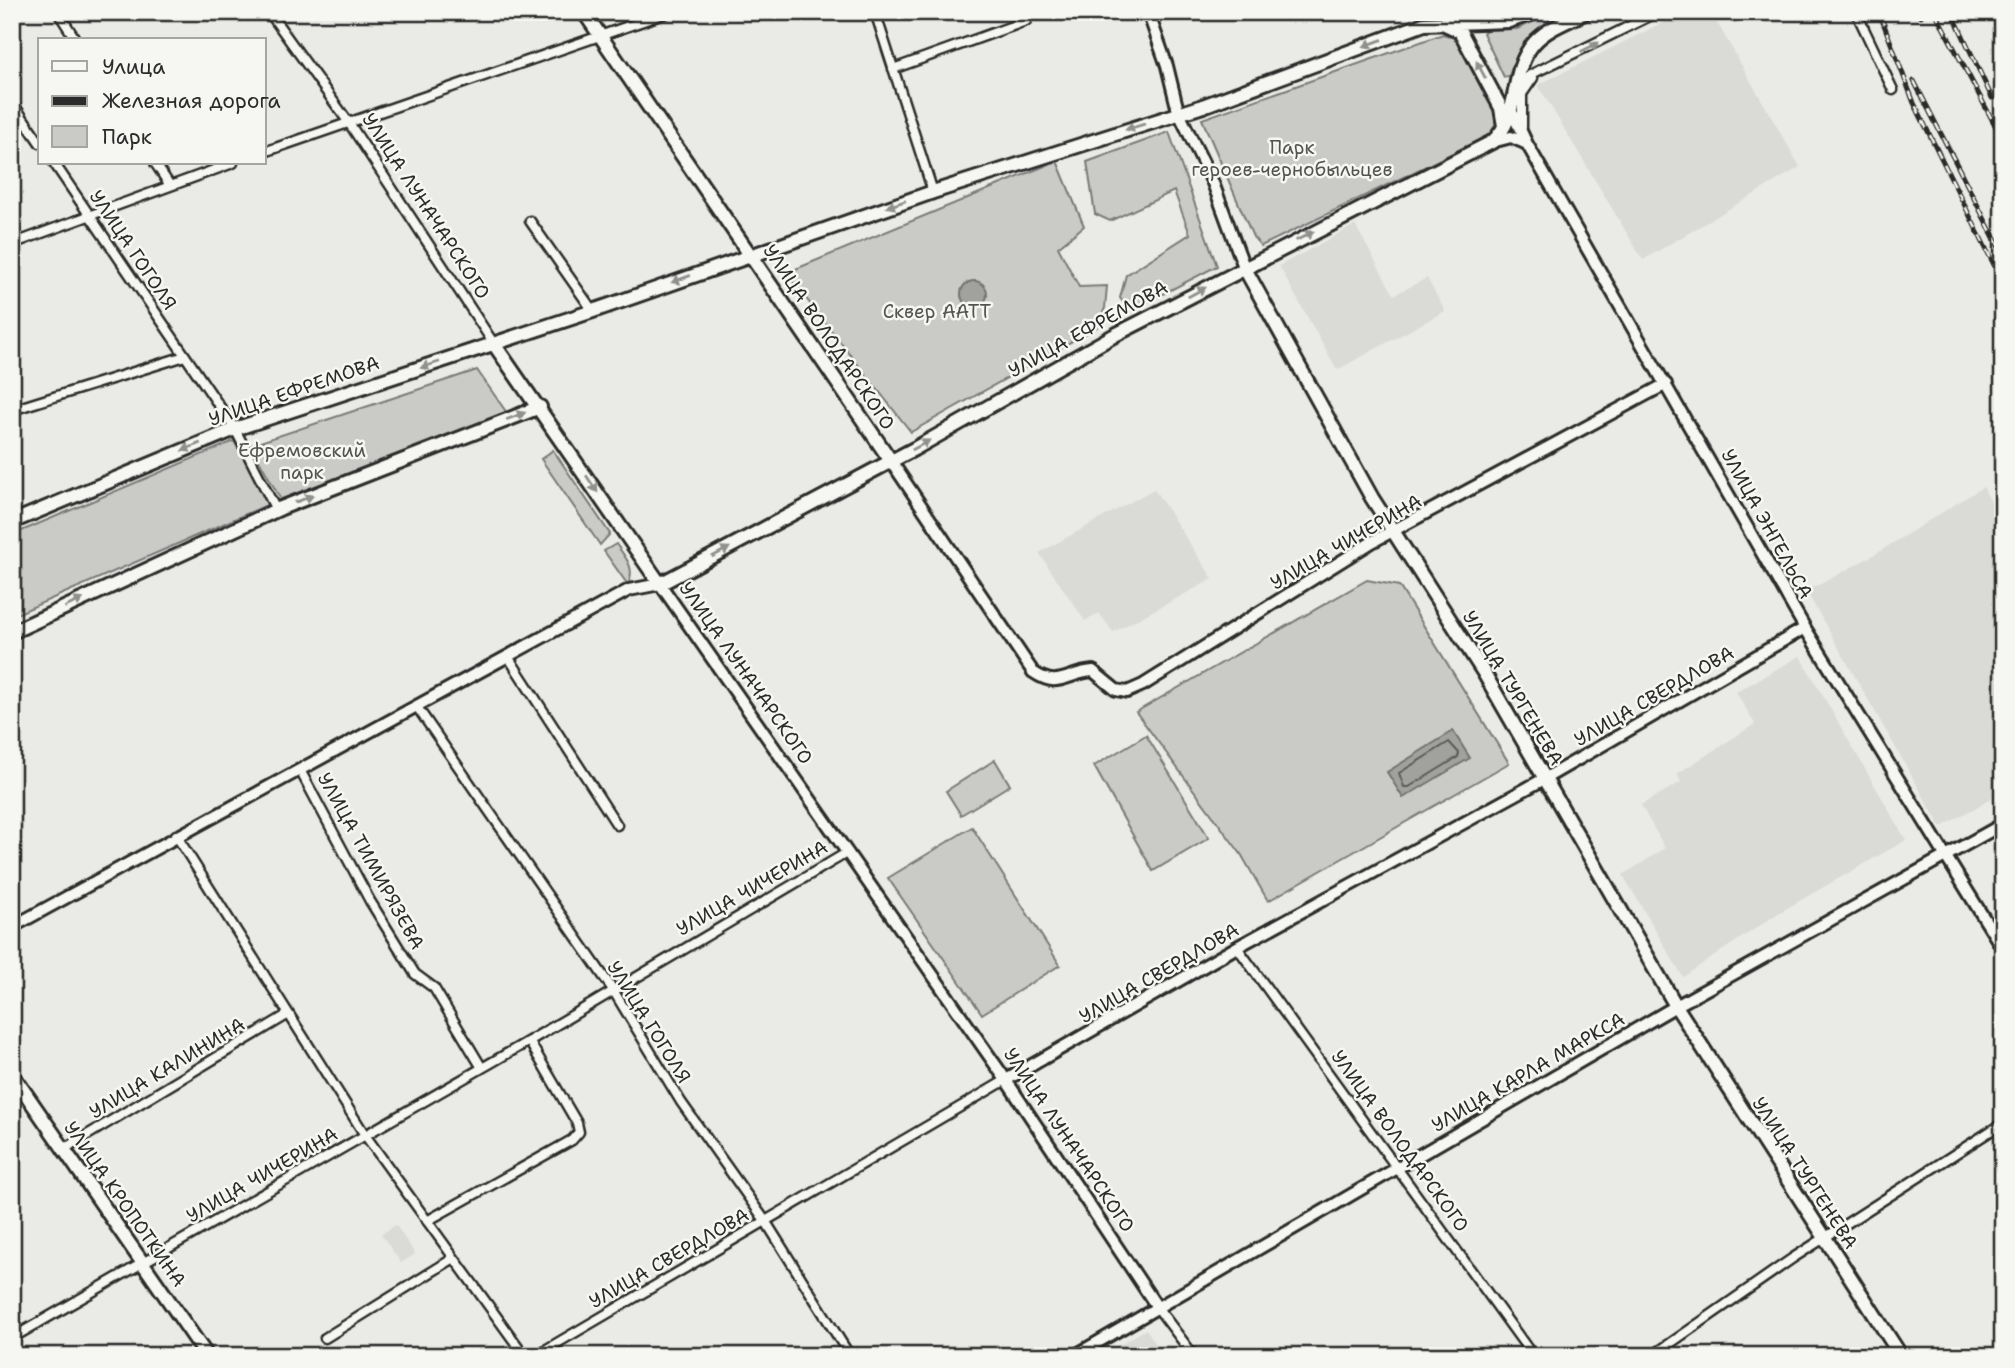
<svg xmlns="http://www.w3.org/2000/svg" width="2015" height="1368" font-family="'Shantell Sans',sans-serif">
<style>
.built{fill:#dadad6}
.green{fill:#cacac7;stroke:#7a7a79;stroke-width:2}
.water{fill:#a1a19e;stroke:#727270;stroke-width:2}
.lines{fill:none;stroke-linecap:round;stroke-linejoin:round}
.shore{stroke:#5a5a59;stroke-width:2}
.street-casing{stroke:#2b2b2b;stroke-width:13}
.secondary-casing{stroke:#2b2b2b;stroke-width:16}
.primary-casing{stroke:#2b2b2b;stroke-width:18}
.street{stroke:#f6f6f2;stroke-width:8}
.secondary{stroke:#f6f6f2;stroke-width:10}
.primary{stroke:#f6f6f2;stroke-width:12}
.rail-casing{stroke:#2b2b2b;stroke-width:5}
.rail{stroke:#f6f6f2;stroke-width:2.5;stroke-dasharray:8;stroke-linecap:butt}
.oneway{fill:#90908e}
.labels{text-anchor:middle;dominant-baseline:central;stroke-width:5;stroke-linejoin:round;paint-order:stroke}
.park-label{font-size:19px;fill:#535352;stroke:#f6f6f2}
.street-label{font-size:19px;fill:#2b2b2b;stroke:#f6f6f2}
</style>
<rect width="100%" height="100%" fill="#eaeae6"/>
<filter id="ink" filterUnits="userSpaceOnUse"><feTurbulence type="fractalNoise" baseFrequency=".0143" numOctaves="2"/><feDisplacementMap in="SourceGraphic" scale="14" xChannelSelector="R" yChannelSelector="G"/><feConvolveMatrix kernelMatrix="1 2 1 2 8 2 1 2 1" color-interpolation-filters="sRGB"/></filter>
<g filter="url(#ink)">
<path class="built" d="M1684 12H1711L1800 167 1643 260 1538 85Z
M1355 225 1394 295 1427 278 1445 311 1337 370 1279 266Z
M1983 487 2003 524V792L1941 827 1805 589 1821 584 1877 553Z
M1154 489 1213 579 1113 632 1099 613 1085 621 1039 553Z
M1800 656 1906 840 1780 912 1683 977 1623 875 1665 848 1641 805 1681 782 1677 774 1755 724 1736 692Z
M396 1225 415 1254 401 1263 381 1234Z
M1146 1329 1164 1356H1118L1113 1349Z"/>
<path class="green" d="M1555 12H1573C1537 30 1523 37 1509 76L1504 77 1483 33 1486 30 1517 29Z
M1443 34 1462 41 1499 118 1490 135 1261 246 1253 237 1202 119Z
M1169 132 1217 266 1130 311 1120 298 1126 275 1190 234 1174 191 1110 221 1095 214 1087 162Z
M1057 161 1084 226 1058 247 1079 287 1107 286 1105 308 1097 327 911 432 786 273Z
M477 370 507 413 282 502 251 445Z
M234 441 269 504 12 616V535Z
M553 450 610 534 600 545 541 459Z
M616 544C626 558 636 568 628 585L604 551Z
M1367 580 1399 586 1509 763 1268 901 1241 854 1136 712Z
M1146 735 1209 838 1153 871 1094 766Z
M995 760 1010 785 961 815 946 791Z
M972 827 1060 965 982 1014 888 878Z"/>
<path class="water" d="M961 294a13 13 0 1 1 26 0a13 13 0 1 1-26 0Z
M1453 731 1470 758 1403 798 1387 772Z"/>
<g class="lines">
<path class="shore" d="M1449 742 1459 753 1458 757 1409 787H1404L1399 773Z"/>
<g class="street-casing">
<path id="street" d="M58 12 76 40
M269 12 349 123 494 344
M875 12 933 192
M1856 12 1893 90
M893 69 1026 21
M1518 86 1530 75 1658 12
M12 102 40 143
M1522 127V94L1533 78
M264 152 669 12
M54 163 235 429 276 510
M155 163 169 184
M530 221 593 311
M12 244 233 163
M12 410 185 356
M509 658 617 825
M417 707 613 990 681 1102 766 1222 850 1356
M301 772 370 901 415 974 434 988 482 1068
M176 835 365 1135 525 1356
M1237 947 1533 1356
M64 1149 287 1015
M427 1221 572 1140 579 1132 577 1123 529 1041
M1157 1307 1194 1356
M12 1338 529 1041 848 852
M325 1338 454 1258
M535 1356 1006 1080
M1652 1356 1793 1258 2003 1123"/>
</g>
<g class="secondary-casing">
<path id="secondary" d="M1148 12 1167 66 1178 111 1213 183 1244 267
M1467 12 1486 20
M1511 110 1527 144 1805 628 2003 949
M1492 142 1511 137 1527 144
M891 461 1033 672C1059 690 1066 673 1093 671L1116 690 1127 692 1143 685 1372 542 1666 384
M12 927 629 590 660 584 1006 1080 1157 1307
M1006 1080 1237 947 1544 779 1805 628
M1074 1356 1676 1006 2003 824"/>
</g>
<g class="primary-casing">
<path id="primary" d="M584 12 891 461
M1445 24 1460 31 1501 108 1504 126
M1244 267 1372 498 1484 673 1676 1006 1901 1356
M494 344 660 584 914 449 1115 335 1492 142C1522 116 1508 72 1534 43 1547 28 1569 21 1586 12
M12 522 235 429 593 311 933 192 1200 107 1424 24 1509 21 1536 12
M12 632 281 508 540 407
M12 1074 207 1356"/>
</g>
<use href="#street" class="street"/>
<use href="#secondary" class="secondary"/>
<use href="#primary" class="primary"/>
<g class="rail-casing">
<path id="rail" d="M1919 12 1921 16
M1935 12 2003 140
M1952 12 1992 98
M1881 17 1914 103 2003 283
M1914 81 2003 255"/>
</g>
<use href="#rail" class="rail"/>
</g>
<defs><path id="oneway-solid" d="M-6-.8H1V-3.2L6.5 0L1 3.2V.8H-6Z" transform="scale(1.75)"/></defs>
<g class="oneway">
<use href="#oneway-solid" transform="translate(1373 43) rotate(160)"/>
<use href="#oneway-solid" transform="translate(1590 47) rotate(-27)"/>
<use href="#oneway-solid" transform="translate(1481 70) rotate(-118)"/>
<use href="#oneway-solid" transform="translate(1135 127) rotate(163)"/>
<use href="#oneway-solid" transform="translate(896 204) rotate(161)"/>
<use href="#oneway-solid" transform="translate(1305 236) rotate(-27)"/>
<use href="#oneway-solid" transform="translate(681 279) rotate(160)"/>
<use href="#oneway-solid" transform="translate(1197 292) rotate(-28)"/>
<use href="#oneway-solid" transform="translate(430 365) rotate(162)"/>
<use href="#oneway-solid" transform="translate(516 416) rotate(-21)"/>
<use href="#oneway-solid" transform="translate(921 445) rotate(-29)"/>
<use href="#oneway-solid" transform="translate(191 447) rotate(157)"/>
<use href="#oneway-solid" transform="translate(592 484) rotate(56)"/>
<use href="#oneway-solid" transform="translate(304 499) rotate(-21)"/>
<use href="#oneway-solid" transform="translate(721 552) rotate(-28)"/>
<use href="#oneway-solid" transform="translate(74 603) rotate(-25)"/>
</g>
</g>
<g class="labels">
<g class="park-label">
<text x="1292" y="147">Парк<tspan x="1292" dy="22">героев-чернобыльцев</tspan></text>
<text x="937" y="311">Сквер ААТТ</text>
<text x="302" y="450">Ефремовский<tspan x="302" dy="22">парк</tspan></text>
</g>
<g class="street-label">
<text transform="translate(426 206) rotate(57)">УЛИЦА ЛУНАЧАРСКОГО</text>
<text transform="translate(133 250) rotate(56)">УЛИЦА ГОГОЛЯ</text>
<text transform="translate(1088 329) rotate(-29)">УЛИЦА ЕФРЕМОВА</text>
<text transform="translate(829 337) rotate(56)">УЛИЦА ВОЛОДАРСКОГО</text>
<text transform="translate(294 391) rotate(-19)">УЛИЦА ЕФРЕМОВА</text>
<text transform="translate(1767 524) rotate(61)">УЛИЦА ЭНГЕЛЬСА</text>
<text transform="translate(1346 542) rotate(-30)">УЛИЦА ЧИЧЕРИНА</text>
<text transform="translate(746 673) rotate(55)">УЛИЦА ЛУНАЧАРСКОГО</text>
<text transform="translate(1513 688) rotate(59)">УЛИЦА ТУРГЕНЕВА</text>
<text transform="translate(1654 696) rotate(-30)">УЛИЦА СВЕРДЛОВА</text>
<text transform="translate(371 861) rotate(61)">УЛИЦА ТИМИРЯЗЕВА</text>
<text transform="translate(752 888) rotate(-30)">УЛИЦА ЧИЧЕРИНА</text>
<text transform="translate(1159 973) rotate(-30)">УЛИЦА СВЕРДЛОВА</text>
<text transform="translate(649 1022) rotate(58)">УЛИЦА ГОГОЛЯ</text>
<text transform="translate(167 1068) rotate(-31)">УЛИЦА КАЛИНИНА</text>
<text transform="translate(1528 1072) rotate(-30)">УЛИЦА КАРЛА МАРКСА</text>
<text transform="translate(1069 1140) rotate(56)">УЛИЦА ЛУНАЧАРСКОГО</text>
<text transform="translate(1400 1141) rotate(54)">УЛИЦА ВОЛОДАРСКОГО</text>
<text transform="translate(1805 1173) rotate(57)">УЛИЦА ТУРГЕНЕВА</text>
<text transform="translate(262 1175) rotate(-30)">УЛИЦА ЧИЧЕРИНА</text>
<text transform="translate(125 1204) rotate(55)">УЛИЦА КРОПОТКИНА</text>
<text transform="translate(669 1258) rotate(-30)">УЛИЦА СВЕРДЛОВА</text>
</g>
</g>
<rect width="2015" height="1368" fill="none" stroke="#f6f6f2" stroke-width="42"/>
<rect x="21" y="21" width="1973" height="1326" fill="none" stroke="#2b2b2b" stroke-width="2.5" filter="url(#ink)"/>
<rect x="38" y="38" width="228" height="126" fill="#f6f6f2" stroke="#a5a5a2" stroke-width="2"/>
<rect x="52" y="61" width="35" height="10" fill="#f6f6f2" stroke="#a5a5a2" stroke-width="2"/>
<text x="102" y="74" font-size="21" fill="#2b2b2b">Улица</text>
<rect x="52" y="96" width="35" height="10" fill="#2b2b2b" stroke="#a5a5a2" stroke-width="2"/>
<text x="102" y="108" font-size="21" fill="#2b2b2b">Железная дорога</text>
<rect x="52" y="126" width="35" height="21" fill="#cacac7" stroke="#a5a5a2" stroke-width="2"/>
<text x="102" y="144" font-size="21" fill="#2b2b2b">Парк</text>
</svg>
